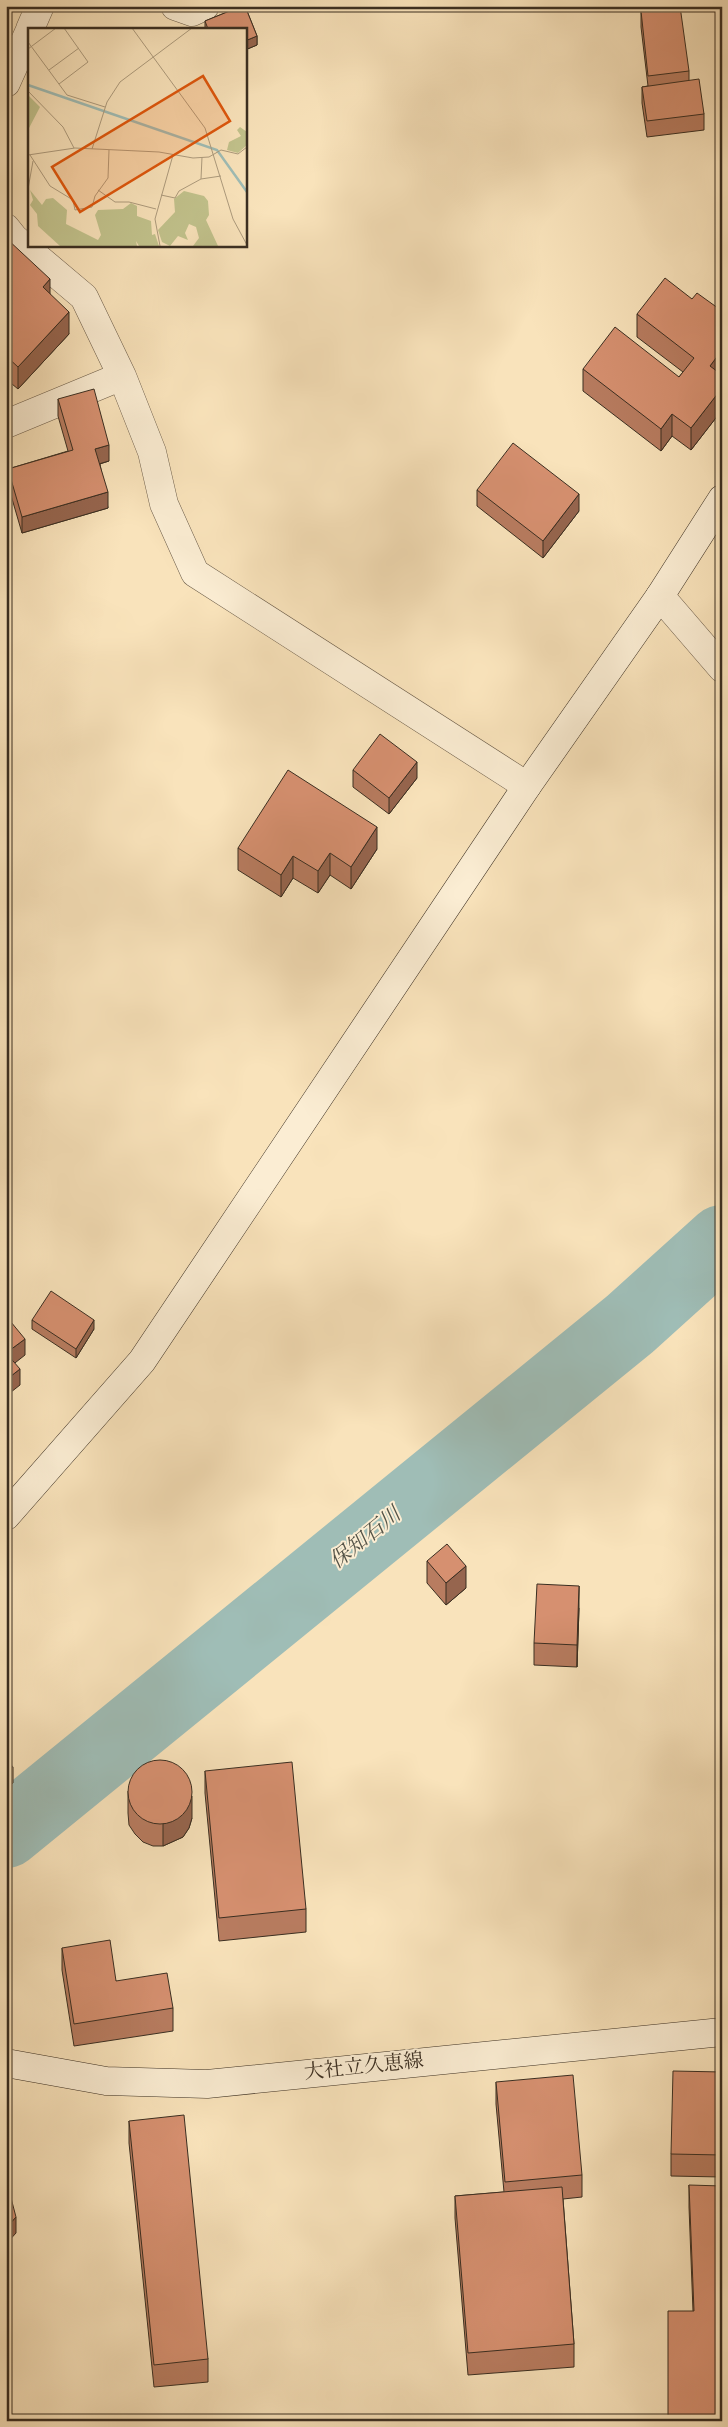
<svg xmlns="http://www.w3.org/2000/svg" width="728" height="2427" font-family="'Sorts Mill Goudy','Noto Serif JP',serif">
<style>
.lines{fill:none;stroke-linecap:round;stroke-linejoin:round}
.river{stroke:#9fbdb6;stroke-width:72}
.street-casing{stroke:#6a5b48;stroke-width:29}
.secondary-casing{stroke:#3a2e21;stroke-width:29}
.street{stroke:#fbedd3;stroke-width:28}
.secondary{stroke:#fbedd3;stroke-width:28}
.wall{fill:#b87c60;stroke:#3a2e21}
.shaded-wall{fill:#96654e;stroke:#3a2e21}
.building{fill:#d69070;stroke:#3a2e21}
.labels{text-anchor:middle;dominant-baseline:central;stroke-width:4;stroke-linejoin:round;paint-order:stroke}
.street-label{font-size:20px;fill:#3a2e21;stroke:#fbedd3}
.water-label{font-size:21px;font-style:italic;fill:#535246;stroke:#fbedd3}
.inset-river{fill:none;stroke:#9fbdb6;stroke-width:2.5}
.inset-road{fill:none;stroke:#ad9b7d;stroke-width:1}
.view{fill:#df570d;fill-opacity:0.15;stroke:#df570d;stroke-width:2.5}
.inset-edge{fill:none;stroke:#3a2e21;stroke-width:2.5}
</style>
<rect width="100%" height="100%" fill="#f9e3bb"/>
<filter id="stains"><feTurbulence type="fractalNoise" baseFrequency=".004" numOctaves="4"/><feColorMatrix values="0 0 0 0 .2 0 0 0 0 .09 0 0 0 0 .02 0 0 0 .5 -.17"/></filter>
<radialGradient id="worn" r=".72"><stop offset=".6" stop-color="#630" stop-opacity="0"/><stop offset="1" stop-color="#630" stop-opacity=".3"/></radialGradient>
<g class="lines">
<path class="river" d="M6 1832 630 1324 722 1241"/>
<g class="street-casing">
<path id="street" d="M175 6 192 12 205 6
M30 29 40 6
M6 83 29 32
M6 228 14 238 84 297 122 376 152 452 164 504 195 573 527 786
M6 424 122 376
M660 596 722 668"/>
</g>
<g class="secondary-casing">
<path id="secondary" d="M6 1516 142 1361 527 786 660 596 722 499
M6 2063 106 2081 207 2084 722 2032"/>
</g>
<use href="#street" class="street"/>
<use href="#secondary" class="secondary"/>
</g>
<path class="wall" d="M242 6H245L257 36V45L245 50V29H205V21Z
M641 11 689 71V81L704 114V130L647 137 642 103V87L648 86 641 27Z
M6 238 50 294 69 334 18 389 6 379Z
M637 314 722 372 721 374 722 375V410L691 450 672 436 661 451 583 391V369L679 377 683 372 637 337Z
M58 399 109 461 100 464 108 508 22 533 8 485V469L68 451 58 416Z
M477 490 579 511 543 558 477 506Z
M353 770 417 778 389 814 353 787Z
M238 848 377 849 351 889 330 875 318 893 293 878 281 897 238 870Z
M32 1320 94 1329 76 1358 32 1329Z
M427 1561 466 1588 446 1605 427 1583Z
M579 1608 577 1667 534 1665V1643Z
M205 1771 306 1909V1932L219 1941 205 1793Z
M128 1791 192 1818 189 1828 183 1837 163 1846H153L143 1842 135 1834 129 1825 128 1813Z
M62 1948 116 1981 173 2008V2031L74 2046 62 1970Z
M722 2072V2177L671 2176V2154Z
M496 2082 582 2175V2197L563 2199 574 2344V2367L468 2375 455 2218V2196L504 2192 496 2104Z
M129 2121 208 2359V2382L154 2387 129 2143Z
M689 2185 722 2421 693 2311 689 2207Z"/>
<path class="shaded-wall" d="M257 36V45L245 50V41Z
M50 279V301L43 287Z
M69 312V334L18 389V367Z
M722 350V372L710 388V366Z
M722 388V410L691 450V428Z
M672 414V436L661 451V429Z
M109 445V461L95 465V449Z
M108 492V508L22 533V517Z
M579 494V511L543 558V541Z
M417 762V778L389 814V798Z
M377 827V849L351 889V867Z
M330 853V875L318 893V871Z
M293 856V878L281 897V875Z
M94 1320V1329L76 1358V1349Z
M25 1339V1355L6 1370V1353Z
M20 1369V1385L6 1396V1380Z
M466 1566V1588L446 1605V1583Z
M579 1586V1608L577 1667V1645Z
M13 1767V1783L6 1789V1772Z
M192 1796V1818L189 1828 183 1837 163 1846V1824Z
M16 2217V2233L6 2244V2228Z"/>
<path class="building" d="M242 6H245L257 36 245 41V29H208L205 21Z
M677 6H680L689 71 648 76 641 11Z
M699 79 704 114 647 121 642 87Z
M6 238 50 279 43 287 69 312 18 367 6 356Z
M665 278 692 299 697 293 722 311V350L710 366 722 375V388L691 428 672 414 661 429 583 369 615 327 679 377 694 358 637 314Z
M94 389 109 445 95 449 108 492 22 517 8 469 73 450 58 399Z
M513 443 579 494 543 541 477 490Z
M380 734 417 762 389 798 353 770Z
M288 770 377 827 351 867 330 853 318 871 293 856 281 875 238 848Z
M51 1291 94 1320 76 1349 32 1320Z
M6 1316 25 1339 6 1353 20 1369 6 1380Z
M447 1544 466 1566 446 1583 427 1561Z
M537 1584 579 1586 577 1645 534 1643Z
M6 1759 13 1767 6 1772Z
M128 1792a32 32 0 1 1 64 0a32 32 0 1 1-64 0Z
M292 1762 306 1909 219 1918 205 1771Z
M110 1940 116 1981 167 1973 173 2008 74 2024 62 1948Z
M673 2071 722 2072V2155L671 2154Z
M573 2075 582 2175 505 2182 496 2082Z
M184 2115 208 2359 154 2365 129 2121Z
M689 2185 722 2186V2421H668V2311H694Z
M562 2187 574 2344 468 2353 455 2196Z
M6 2196 11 2198 16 2217 6 2228Z"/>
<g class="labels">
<g class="street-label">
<text transform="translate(364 2068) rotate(-6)">大社立久恵線</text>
</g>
<g class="water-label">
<text transform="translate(366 1539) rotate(-39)">保知石川</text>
</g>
</g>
<g transform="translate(28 28)">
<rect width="219" height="219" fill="#f9e3bb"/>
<path d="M0 67 12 79 0 102ZM212 99 219 104V117L210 125 199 122 201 114 213 108 209 102ZM2 162 14 177 18 171 25 170 39 182 38 196 70 212 73 207 67 187 70 182 95 181 103 175 109 178V188L123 193 124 207 127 206 131 218H111L108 213 109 218H32L10 198 9 186 2 177 5 172ZM156 163 176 168 180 173 181 187 178 192 190 218H165L171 210 168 199 161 196 157 205 160 212 150 208 142 218 134 214 130 202 147 184 146 171Z" fill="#c2c38d"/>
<path class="inset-river" d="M0 57 189 122 219 164"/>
<path class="inset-road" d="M104 0 177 100 205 191 219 217M0 14 39 67 77 79M0 21 28 0M21 42 51 20M31 56 60 34 36 0M0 63 35 99 46 120M64 121 79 74 92 54 164 0M0 127 47 120 131 124 165 130 181 129 193 122 210 126 219 119M2 127 22 158 45 172 47 182 64 179 67 168 80 150 81 122M173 151 193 148M0 161 5 133M70 162 87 174H101L128 181M133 167 147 170 151 163 173 151 174 129M132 218 127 191 145 127"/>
<path class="view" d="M175 48 202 93 52 184 24 139Z"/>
<rect width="219" height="219" class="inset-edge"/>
</g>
<rect width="728" height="2427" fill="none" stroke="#f9e3bb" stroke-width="25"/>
<rect x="8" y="8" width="713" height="2412" fill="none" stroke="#3a2e21" stroke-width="2.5"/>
<rect x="12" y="12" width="703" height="2402" fill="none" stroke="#3a2e21"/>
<rect width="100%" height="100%" filter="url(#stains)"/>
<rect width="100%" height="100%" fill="url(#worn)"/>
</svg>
